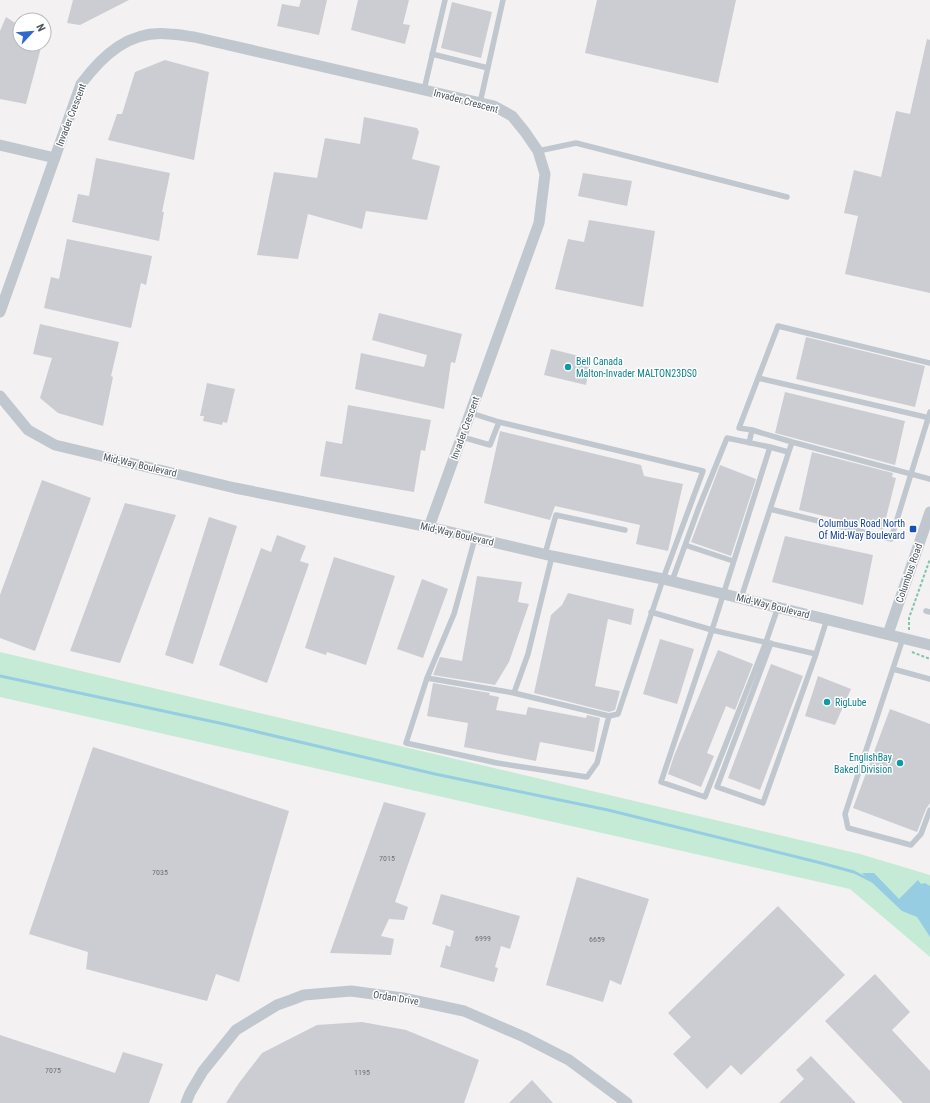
<svg xmlns="http://www.w3.org/2000/svg" width="930" height="1103" font-family="'Roboto Condensed',sans-serif">
<style>
.green{fill:#c5ebd7}
.water{fill:#97cde3}
.lines{fill:none;stroke-linecap:round;stroke-linejoin:round}
.stream{stroke:#97cde3;stroke-width:3}
.building{fill:#cccdd3}
.path{stroke:#81c5a9;stroke-width:2;stroke-dasharray:3 2;stroke-linecap:butt}
.service{stroke:#c1c7ce;stroke-width:5.5}
.minor{stroke:#c1c7ce;stroke-width:11}
.culture-dot{fill:#0f9aa8;stroke:#fff;stroke-width:1.5}
.transit-dot{fill:#1a4fb4;stroke:#fff;stroke-width:1.5}
.labels{text-anchor:middle;dominant-baseline:central;stroke-width:3;stroke-linejoin:round;paint-order:stroke}
.number-label{font-size:8px;fill:#6b727a}
.street-label{font-size:10px;fill:#4b535d;stroke:#fff}
.culture-label{font-size:10px;fill:#0d838f;stroke:#fff;text-anchor:start}
.transit-label{font-size:10px;fill:#164399;stroke:#fff;text-anchor:end}
</style>
<rect width="100%" height="100%" fill="#f3f1f1"/>
<path class="green" d="M0 652 860 854 930 875V957L850 889 0 697Z"/>
<path class="water" d="M862 873H874L899 899 918 880 921 884 925 883 930 886V937L917 917 902 911Z"/>
<g class="lines">
<path class="stream" d="M0 676 224 724 435 774 608 810 821 863 854 872 872 881"/>
</g>
<path class="building" d="M73 0H129L80 25 67 23Z
M301 0H327L319 35 277 26 282 4 299 7Z
M358 0H409L403 24 410 25 405 44 351 30Z
M597 0H736L718 83 585 53Z
M452 2 492 12 481 58 441 48Z
M6 17 20 26V44H42L26 104 0 99V31Z
M927 39 930 40V293L845 274 858 216 844 213 854 170 881 177 896 111 910 114Z
M165 60 209 72 194 160 108 140 117 114H122L135 72Z
M364 117 417 128 419 132 412 159 440 166 427 220 366 211 362 229 308 214 298 259 257 255 274 172 317 178 325 138 360 144Z
M96 158 170 173 162 212H164L159 241 72 222 78 194 89 196Z
M583 173 632 181 627 206 578 196Z
M589 220 655 231 643 307 555 289 568 239 584 242Z
M67 239 152 256 146 285 141 283 131 328 44 308 51 277 59 279Z
M379 313 462 334 455 363 451 362 444 409 355 389 361 353 424 367 427 355 372 340Z
M40 324 119 342 111 376 113 377 103 426 58 413 40 398 52 358 33 354Z
M806 337 925 366 915 407 796 379Z
M551 349 591 359 586 385 544 375Z
M207 383 235 389 227 423 223 422 222 425 203 421 204 416H200Z
M785 392 905 421 895 465 775 433Z
M348 405 431 420 425 451 421 450 414 492 320 476 326 441 342 444Z
M500 431 641 465 644 476 683 484 668 551 636 544 640 525 555 506 550 520 484 503Z
M812 452 893 473 892 477 896 478 883 530 799 510Z
M720 465 756 479 731 556 691 542Z
M42 480 91 498 35 651 0 638V595Z
M125 503 176 515 120 663 70 651Z
M209 517 237 526 193 664 165 655Z
M277 535 306 546 300 561 309 564 267 683 219 665 261 548 271 552Z
M785 536 873 555 863 605 772 582Z
M334 557 395 576 366 665 327 652 326 655 305 648Z
M477 576 522 582 518 602 529 604 509 662 495 685 433 675 440 657 462 661Z
M422 579 448 589 423 658 397 649Z
M568 593 634 609 631 625 608 619 595 686 620 691 615 710 609 712 534 693 551 615 562 605Z
M660 639 694 649 677 704 643 694Z
M718 650 753 664 735 710 726 706 707 753 714 756 701 787 668 774 674 756Z
M771 664 803 676 760 790 728 778Z
M818 676 851 689 835 725 805 716Z
M433 683 490 693 489 695 499 697 496 710 526 715 528 707 586 718 587 715 600 718 594 752 540 742 536 761 464 747 468 723 427 716Z
M890 709 930 724V803L926 809 917 832 853 808Z
M93 747 289 811 239 982 216 974 207 1001 86 969 88 952 29 934Z
M384 802 426 813 395 902 408 907 404 920 389 919 381 936 394 939 391 955 330 953Z
M577 877 649 899 621 985 610 980 603 1002 546 985Z
M441 894 520 916 510 949 501 946 495 967 498 968 494 982 440 967 446 945 450 947 454 931 432 924Z
M778 906 845 975 741 1075 731 1065 707 1089 673 1054 691 1037 668 1013Z
M875 974 910 1012 892 1030 930 1071V1103H903L825 1021Z
M362 1022 406 1030 479 1060 464 1103H226L239 1083 262 1053 317 1025Z
M0 1035 115 1073 123 1052 163 1064 149 1103H0Z
M811 1056 856 1103H779L804 1079 796 1070Z
M532 1080 553 1103H509Z"/>
<g class="lines">
<path class="path" d="M909 630V618L930 559
M912 652 930 659"/>
<path class="service" d="M432 54 488 68
M424 90 445 0
M480 103 503 0
M538 151 576 143 787 197
M758 378 930 418
M499 422 703 471 663 579 618 714 609 716
M752 430 739 428 778 326 930 363
M462 437 490 445 499 422 471 413
M749 443 752 430 792 442
M770 447 788 452
M770 509 891 539 930 412
M475 538 454 614 427 678 514 693 528 654 552 556
M685 545 733 561
M545 554 556 515 625 530
M672 581 699 507 727 438 770 447 712 630 661 782 705 797 766 642 778 607
M741 598 792 442 930 479
M926 611 930 612
M651 612 712 630 816 654
M903 638 845 814 848 828 911 845 921 834 930 810
M771 643 717 787 763 803 816 654 827 619
M893 669 930 679
M427 678 406 743 497 763 587 777 597 763 609 716 514 693"/>
<path class="minor" d="M0 145 55 158
M0 312 81 84C103 55 129 30 169 34 177 34 186 36 194 37L494 106 512 116 525 132 538 151 545 174 539 223 429 527
M0 396 28 430 55 445 235 488 429 527 552 556 663 579 930 645
M888 634 930 512
M186 1103 190 1093 203 1071 236 1030 277 1005 291 1000 304 995 351 991 403 998 464 1011 524 1037 569 1060 627 1103"/>
</g>
<g class="culture-dot">
<circle cx="568" cy="367" r="4"/>
<circle cx="827" cy="702" r="4"/>
<circle cx="900" cy="763" r="4"/>
</g>
<rect class="transit-dot" x="909" y="525" width="8" height="8" rx="2"/>
<g class="labels">
<g class="number-label">
<text x="387" y="858">7015</text>
<text x="160" y="872">7035</text>
<text x="483" y="938">6999</text>
<text x="597" y="939">6659</text>
<text x="53" y="1070">7075</text>
<text x="362" y="1072">1195</text>
</g>
<g class="street-label">
<text transform="translate(466 101) rotate(15)">Invader Crescent</text>
<text transform="translate(71 115) rotate(-69)">Invader Crescent</text>
<text transform="translate(465 428) rotate(-70)">Invader Crescent</text>
<text transform="translate(140 465) rotate(13)">Mid-Way Boulevard</text>
<text transform="translate(457 534) rotate(13)">Mid-Way Boulevard</text>
<text transform="translate(909 573) rotate(-71)">Columbus Road</text>
<text transform="translate(773 606) rotate(14)">Mid-Way Boulevard</text>
<text transform="translate(396 998) rotate(9)">Ordan Drive</text>
</g>
<g class="culture-label">
<text x="576" y="361">Bell Canada<tspan x="576" dy="12">Malton-Invader MALTON23DS0</tspan></text>
<text x="835" y="702">RigLube</text>
<text x="892" y="757" text-anchor="end">EnglishBay<tspan x="892" dy="12">Baked Division</tspan></text>
</g>
<g class="transit-label">
<text x="905" y="523">Columbus Road North<tspan x="905" dy="12">Of Mid-Way Boulevard</tspan></text>
</g>
</g>
<g transform="translate(32 32) rotate(64)"><circle r="19" fill="#ffffff" stroke="#b7babe"/>
<path d="M0-3L7 15L0 10L-7 15Z" fill="#2e68d0"/>
<text y="-6" font-size="11" font-weight="bold" text-anchor="middle" fill="#4b535d">N</text>
</g>
</svg>
